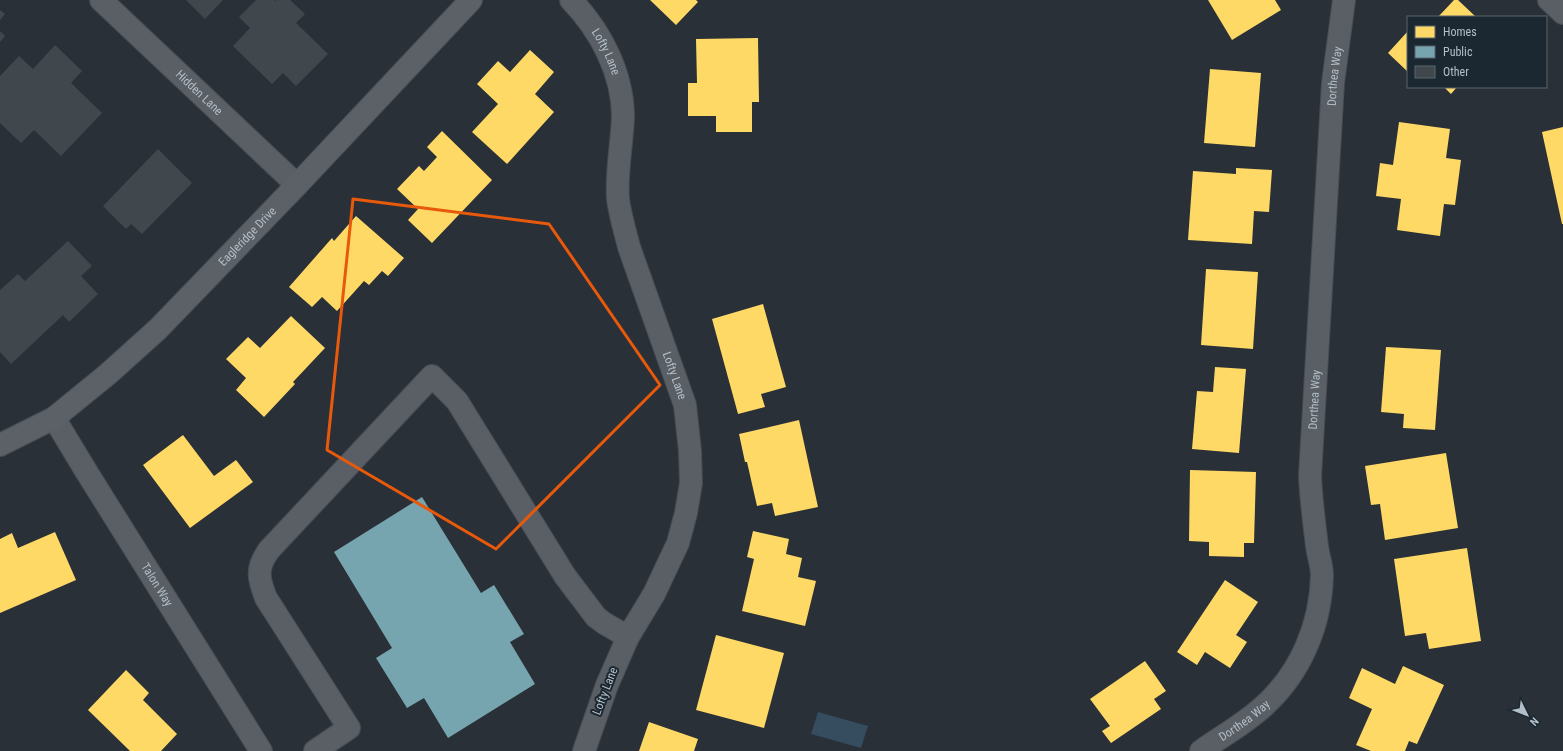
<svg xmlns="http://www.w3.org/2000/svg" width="1563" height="751" font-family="'Roboto Condensed',sans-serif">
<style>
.water{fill:#354d5f}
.homes{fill:#ffd966}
.public{fill:#76a5af}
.building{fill:#41484d}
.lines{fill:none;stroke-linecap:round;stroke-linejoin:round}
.minor-casing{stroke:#474c52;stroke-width:24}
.major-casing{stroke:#474d54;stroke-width:24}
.minor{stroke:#595f65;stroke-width:22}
.major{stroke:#5b6167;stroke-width:22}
.marked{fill:none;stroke:#e8590c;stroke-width:3;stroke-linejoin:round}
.labels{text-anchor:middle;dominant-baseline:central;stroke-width:4;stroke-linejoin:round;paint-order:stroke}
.street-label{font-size:12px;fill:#b3bec8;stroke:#1c2831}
</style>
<rect width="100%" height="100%" fill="#293037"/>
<path class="water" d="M818 712 868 726 861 748 811 734Z"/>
<path class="homes" d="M650 0H696L698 2 676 25Z
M1208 0H1275L1281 10 1232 40Z
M1454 0H1458L1476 17H1438Z
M1408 31V72L1388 53Z
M758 38 759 102H752V132H716V116H688V83H697L696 39Z
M530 50 554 72 535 94 554 112 507 164 472 132 498 104 477 84 498 61 510 72Z
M1210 69 1261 73 1255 147 1204 143Z
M1444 87H1457L1451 94Z
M1399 122 1450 129 1446 158 1461 160 1455 205 1444 204 1440 236 1397 230 1401 199 1376 196 1380 163 1393 165Z
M1563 127V224H1562L1542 132Z
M442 131 492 180 432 243 408 220 418 209 397 189 419 166 424 171 437 157 427 147Z
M1236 168 1272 170 1269 212 1254 211 1252 244 1188 240 1193 171 1236 174Z
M356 216 404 258 388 276 382 271 369 285 364 281 337 311 322 297 312 307 289 287 332 238 334 241Z
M1206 269 1258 272 1253 349 1201 345Z
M763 304 786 387 761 394 765 407 738 414 712 319Z
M291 316 325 348 293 382 295 384 264 417 236 390 246 378 226 359 248 337 260 348Z
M1386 347 1441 350 1435 430 1403 428 1404 414 1381 412Z
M1215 367 1246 369 1239 453 1192 449 1197 391 1213 392Z
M799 420 818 507 775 516 772 503 757 506 747 462H745L739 434Z
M183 435 214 476 236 460 253 482 190 528 143 465Z
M1446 453 1458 528 1385 540 1380 504 1371 505 1365 466Z
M1190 470 1256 472 1254 543H1244V557L1209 556V542L1189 541Z
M753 531 789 539 786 554 802 558 798 577 816 581 805 626 742 611 754 559 747 557Z
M55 532 76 580 0 613V539L12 533 18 548Z
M1467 548 1481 641 1429 649 1426 633 1405 636 1394 559Z
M1225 580 1258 602 1236 635 1247 642 1230 668 1205 652 1197 665 1177 652Z
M716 635 784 653 764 728 696 710Z
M1145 661 1166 691 1154 699 1161 709 1111 743 1102 731 1110 726 1090 699Z
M1403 666 1444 685 1417 744 1409 741 1405 751H1371L1356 745 1372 709 1349 698 1362 668 1395 684Z
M126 670 149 693 143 700 177 734 161 751H130L88 710Z
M649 722 698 739 694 751H639Z"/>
<path class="public" d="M422 497 481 593 494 585 524 634 510 642 535 684 448 738 424 698 407 708 376 658 392 648 334 552Z"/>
<path class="building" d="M186 0H223L205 19Z
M256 0H274L275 1 276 0H290L305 14 296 23 328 54 296 86 283 73 272 84 233 46 250 28 239 17Z
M0 10 5 14 0 20Z
M0 31 5 36 0 42Z
M55 45 82 71 71 83 102 113 61 156 34 130 21 143 0 123V76L19 56 33 69Z
M158 149 192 183 142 234 131 224 126 229 103 206Z
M68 241 92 266 81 276 98 294 69 322 63 315 11 364 0 352V290L18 274 25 281Z"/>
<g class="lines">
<g class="minor-casing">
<g id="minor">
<path id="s1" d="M101 0 297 185"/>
<path id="s2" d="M571 0C600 30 623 73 623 117 622 144 616 172 618 199 620 215 625 231 629 247L685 405 690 451 691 483 686 513 678 543 654 594 628 637 607 685 584 751"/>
<path d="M1549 0 1563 13"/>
<path id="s3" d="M54 418 86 471 261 751"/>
<path d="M315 751 349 728 266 598C258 578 256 568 269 550L432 376 457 401 565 576 596 617 604 623 628 637"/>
<path id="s4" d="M1201 751C1222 736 1246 723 1265 705 1301 672 1321 624 1322 575 1322 566 1318 555 1317 546 1314 522 1311 499 1310 476L1333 83 1344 0"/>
</g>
</g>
<g class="major-casing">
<g id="major">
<path id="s5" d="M0 445 54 418 108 374 158 329 297 185 471 0"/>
</g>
</g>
<use href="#minor" class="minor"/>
<use href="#major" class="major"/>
</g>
<path class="marked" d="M353 199 549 224 660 385 496 549 327 450Z"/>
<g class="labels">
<g class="street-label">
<text stroke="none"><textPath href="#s2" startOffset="63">Lofty Lane</textPath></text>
<text stroke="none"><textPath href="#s4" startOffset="725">Dorthea Way</textPath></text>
<text stroke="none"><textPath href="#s1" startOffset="135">Hidden Lane</textPath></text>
<text stroke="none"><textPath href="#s5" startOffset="326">Eagleridge Drive</textPath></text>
<text stroke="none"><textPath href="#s2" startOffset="399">Lofty Lane</textPath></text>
<text stroke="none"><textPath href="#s4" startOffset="401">Dorthea Way</textPath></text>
<text stroke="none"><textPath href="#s3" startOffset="196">Talon Way</textPath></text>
<text transform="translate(605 691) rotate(-69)">Lofty Lane</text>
<text stroke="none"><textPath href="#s4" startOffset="53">Dorthea Way</textPath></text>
</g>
</g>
<rect x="1407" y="16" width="140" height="72" fill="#1c2831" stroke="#58646d"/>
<rect x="1415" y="26" width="20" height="12" fill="#ffd966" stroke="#58646d"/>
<text x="1443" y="36" font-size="12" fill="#b3bec8">Homes</text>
<rect x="1415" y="46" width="20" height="12" fill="#76a5af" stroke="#58646d"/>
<text x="1443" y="56" font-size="12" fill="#b3bec8">Public</text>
<rect x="1415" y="66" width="20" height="12" fill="#41484d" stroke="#58646d"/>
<text x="1443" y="76" font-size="12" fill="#b3bec8">Other</text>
<g transform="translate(1527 715) rotate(133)" stroke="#1c2831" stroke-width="3" paint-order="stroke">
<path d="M0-3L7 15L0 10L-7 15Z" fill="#b3bec8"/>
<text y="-6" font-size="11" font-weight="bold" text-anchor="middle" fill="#b3bec8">N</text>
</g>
</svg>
